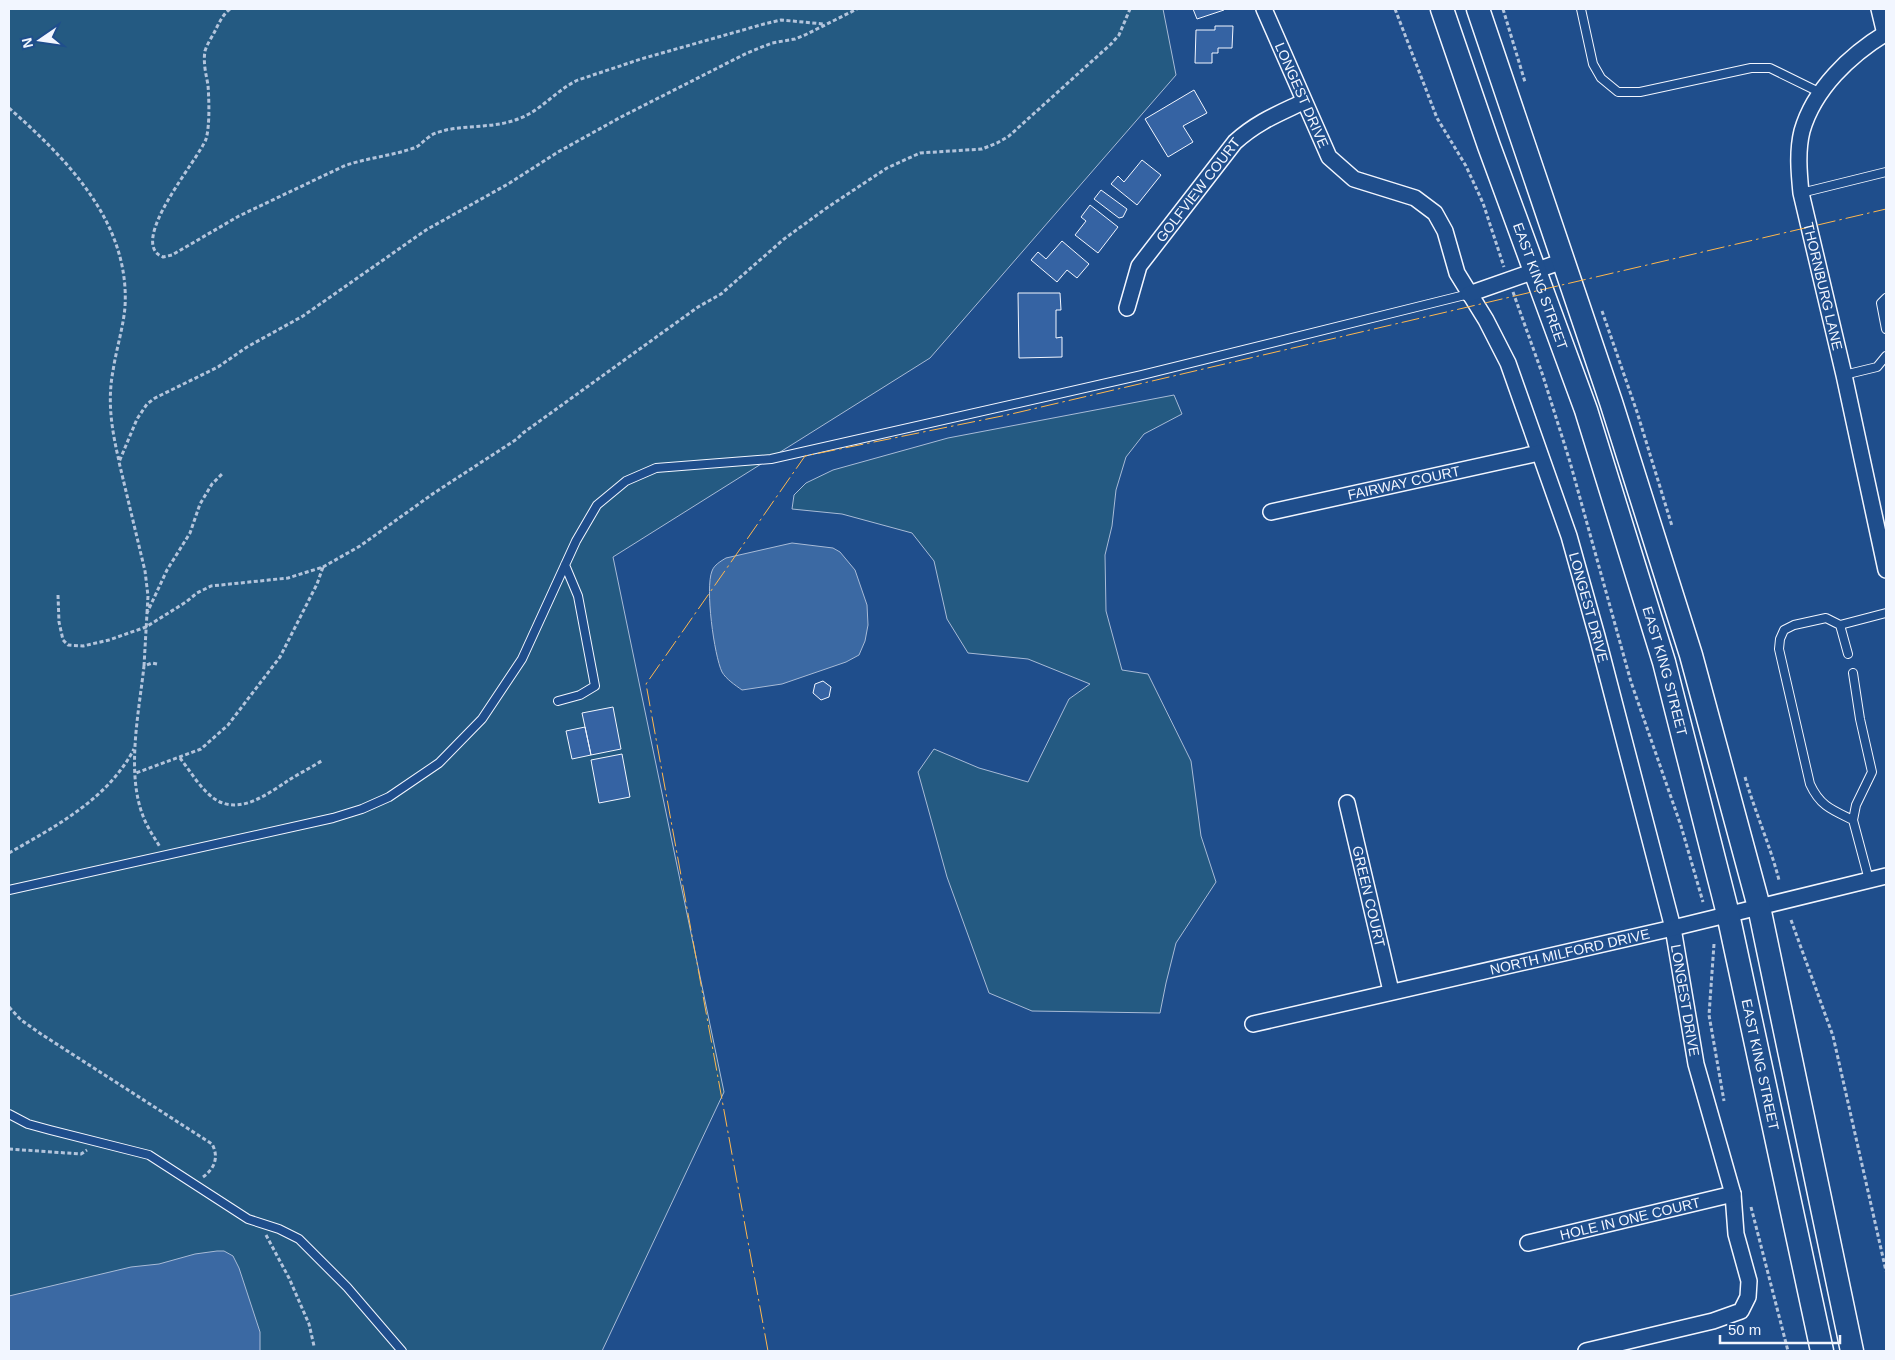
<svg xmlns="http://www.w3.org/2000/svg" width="1895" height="1360" font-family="Helvetica,sans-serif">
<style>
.green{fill:#245a82;stroke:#a8bbd7}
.water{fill:#3b69a3;stroke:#a8bbd7}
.building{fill:#3563a3;stroke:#f2f6ff}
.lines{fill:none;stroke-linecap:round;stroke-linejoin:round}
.lane-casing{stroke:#f2f6ff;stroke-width:10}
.street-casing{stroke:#f2f6ff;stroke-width:18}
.primary-casing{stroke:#f2f6ff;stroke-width:25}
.path{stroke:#b3c4dc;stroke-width:3;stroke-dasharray:4 2.5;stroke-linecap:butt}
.lane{stroke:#1f4e8c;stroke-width:8}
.street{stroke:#1f4e8c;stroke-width:15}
.primary{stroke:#1f4e8c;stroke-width:22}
.power{stroke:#ffb74d;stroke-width:1;stroke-dasharray:18 4 2.5 4;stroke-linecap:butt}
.labels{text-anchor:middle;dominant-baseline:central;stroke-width:4;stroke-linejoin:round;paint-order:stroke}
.street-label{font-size:14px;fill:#f2f6ff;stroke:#1f4e8c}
</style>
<rect width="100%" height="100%" fill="#1f4e8c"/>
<path class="green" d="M9 9H1163L1176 75 930 358 613 557 724 1092 602 1351H9Z
M1174 395 1182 414 1144 434 1126 457 1116 490 1112 526 1105 555 1106 611 1122 670 1148 674 1191 761 1201 836 1216 882 1176 943 1166 983 1160 1013 1032 1011 989 993 947 877 918 772 934 749 979 768 1028 782 1069 699 1090 684 1028 659 968 653 947 619 934 561 912 533 842 514 792 509 794 495 806 483 833 470 948 438Z"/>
<path class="water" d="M792 543 833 548 840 552 855 570 867 605 868 625 865 641 859 655 846 662 782 684 742 690C735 685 726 679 722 672 714 655 705 588 712 571 714 565 721 561 726 558Z
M217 1251H224L233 1256 239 1268 260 1332V1351H9V1296L131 1267 159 1264 195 1254Z"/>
<path class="building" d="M1193 9H1223L1224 10 1197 19Z
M1215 26H1233L1232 48H1218V53H1212V63H1195L1196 30H1215Z
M1194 90 1207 113 1183 126 1193 142 1168 157 1145 119Z
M1142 160 1161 175 1137 205 1111 184 1118 176 1124 182Z
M1101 190 1127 209 1123 217 1119 218 1094 199Z
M1090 205 1118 227 1098 253 1075 235 1086 221 1081 217Z
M1062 241 1089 264 1077 278 1067 270 1057 282 1031 260 1038 252 1046 259Z
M1018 293H1060L1061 310H1056V338L1062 337V357L1019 358Z
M823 681 831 687 829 697 821 700 813 693 815 684Z
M613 707 621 749 591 755 582 713Z
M585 727 591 755 572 759 566 731Z
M622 754 630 797 599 803 591 760Z"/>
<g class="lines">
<g class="lane-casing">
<path id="lane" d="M1581 9 1593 64 1601 78 1618 92H1640L1751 68H1770L1821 93
M1801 193 1886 172
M1886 298 1881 303 1886 329
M1844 375 1877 367 1886 356
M1840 625 1886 613
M1848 654 1840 625 1826 618 1794 625 1784 630 1780 639 1779 649 1810 784C1820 806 1832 810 1853 820L1869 880
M1853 673 1860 719 1872 772 1856 805 1853 820
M558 701 580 695 595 686 578 596 565 565
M9 890 333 818 362 809 389 797 439 763 482 719 522 659 576 541 597 505 626 481 656 468 771 459 1142 375 1469 294
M9 1114 28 1124 50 1130 149 1155 248 1219 279 1229 299 1239 347 1287 402 1351"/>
</g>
<g class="street-casing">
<g id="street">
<path id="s1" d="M1264 9 1329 157 1354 179 1415 198 1435 213 1445 231 1457 273 1486 320 1508 363 1569 536 1597 636 1673 928 1696 1064 1733 1194 1736 1234 1749 1281 1748 1297 1741 1311 1713 1321 1586 1351"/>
<path d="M1879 9 1885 34"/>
<path id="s2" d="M1886 33C1850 55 1814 89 1802 131 1797 151 1799 173 1801 193L1844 375 1886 570"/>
<path d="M1469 294 1563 261"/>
<path id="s3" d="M1127 308 1139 266 1235 142C1257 122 1278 114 1303 102"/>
<path id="s4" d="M1271 512 1539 453"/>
<path id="s5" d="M1347 803 1391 991"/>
<path id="s6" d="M1253 1024 1673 928 1886 876"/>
<path id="s7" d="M1528 1243 1733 1194"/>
</g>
</g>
<g class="primary-casing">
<g id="primary">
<path id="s8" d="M1442 9 1489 146 1586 410 1664 662 1728 914 1822 1351"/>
<path d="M1478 9 1611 402 1691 655 1759 907 1852 1351"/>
</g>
</g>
<path class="path" d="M230 9C223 14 219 23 215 31 212 37 207 44 205 51 203 63 206 74 208 85 209 99 210 126 206 139 199 159 126 243 163 257L172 255 239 216 344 166C366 158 391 156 414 148 420 146 423 141 429 137 433 133 440 132 446 130 470 125 495 128 518 119 541 111 556 90 578 80L641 59 764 24 781 20 824 24
M1395 9 1437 118 1466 166 1483 203 1504 267
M1503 9 1525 82
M9 108C68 160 130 223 125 307 123 329 116 350 113 371 107 402 112 431 119 461
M1513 292 1543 376 1570 462 1631 682 1681 826 1703 902
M1602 311 1637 412 1672 526
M323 567 360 546 434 493 517 439 523 433 698 307 721 294 784 239 828 207 887 168 920 153 982 149 997 143 1009 136 1111 44 1119 35 1130 9
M58 595 59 622 63 640 68 645 83 646 109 640 146 627 186 602 197 593 211 586 288 578 323 567 317 584 280 657 228 725 201 749 136 773
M147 613 148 596 145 571 119 462 137 419 147 404 155 398 218 367 247 347 303 316 426 230 508 184 558 152 621 117 747 53 772 43 795 39 805 35 857 9
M157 664 152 663 144 666C139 712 126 772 143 816 147 827 154 837 160 847
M144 666 147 613 167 570 190 533 200 504 212 484 223 473
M180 758C191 772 202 792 218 801 243 814 270 792 289 780 300 773 312 767 323 760
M1745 777C1755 812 1770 845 1779 880
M9 853C56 826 108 799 134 749
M1791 920 1833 1036 1886 1271
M1714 944 1709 1015 1724 1101
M9 1007 21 1020 41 1034 212 1144C219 1157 215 1168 203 1177
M9 1149 81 1154 87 1150
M1751 1207 1788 1351
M266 1235 289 1278 309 1324 314 1346"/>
<use href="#lane" class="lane"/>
<use href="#street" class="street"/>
<use href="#primary" class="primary"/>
<path class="power" d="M768 1351 646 684 805 456 1007 415 1886 209"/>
</g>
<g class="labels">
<g class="street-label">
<text stroke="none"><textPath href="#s1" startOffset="94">LONGEST DRIVE</textPath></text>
<text stroke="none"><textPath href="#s3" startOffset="140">GOLFVIEW COURT</textPath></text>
<text stroke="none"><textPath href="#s8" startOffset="294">EAST KING STREET</textPath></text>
<text stroke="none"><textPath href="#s2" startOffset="290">THORNBURG LANE</textPath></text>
<text stroke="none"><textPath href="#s4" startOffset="136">FAIRWAY COURT</textPath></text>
<text stroke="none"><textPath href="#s1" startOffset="709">LONGEST DRIVE</textPath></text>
<text stroke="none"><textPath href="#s8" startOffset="699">EAST KING STREET</textPath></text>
<text stroke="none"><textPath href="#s5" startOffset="96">GREEN COURT</textPath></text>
<text stroke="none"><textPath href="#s6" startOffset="325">NORTH MILFORD DRIVE</textPath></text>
<text stroke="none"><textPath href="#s1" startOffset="1114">LONGEST DRIVE</textPath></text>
<text stroke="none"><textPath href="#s8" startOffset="1104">EAST KING STREET</textPath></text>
<text stroke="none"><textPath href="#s7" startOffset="105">HOLE IN ONE COURT</textPath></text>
</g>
</g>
<rect width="1895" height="1360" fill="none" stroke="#f2f6ff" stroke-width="20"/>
<g transform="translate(40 40) rotate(257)" stroke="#1f4e8c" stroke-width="4" paint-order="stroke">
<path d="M0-4L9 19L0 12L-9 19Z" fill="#f2f6ff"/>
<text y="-8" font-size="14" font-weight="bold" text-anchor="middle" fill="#f2f6ff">N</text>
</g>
<path d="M1720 1335v8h120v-8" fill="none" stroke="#f2f6ff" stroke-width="2.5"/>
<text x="1728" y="1335" font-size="15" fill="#f2f6ff" stroke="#1f4e8c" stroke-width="4" paint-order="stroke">50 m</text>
</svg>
